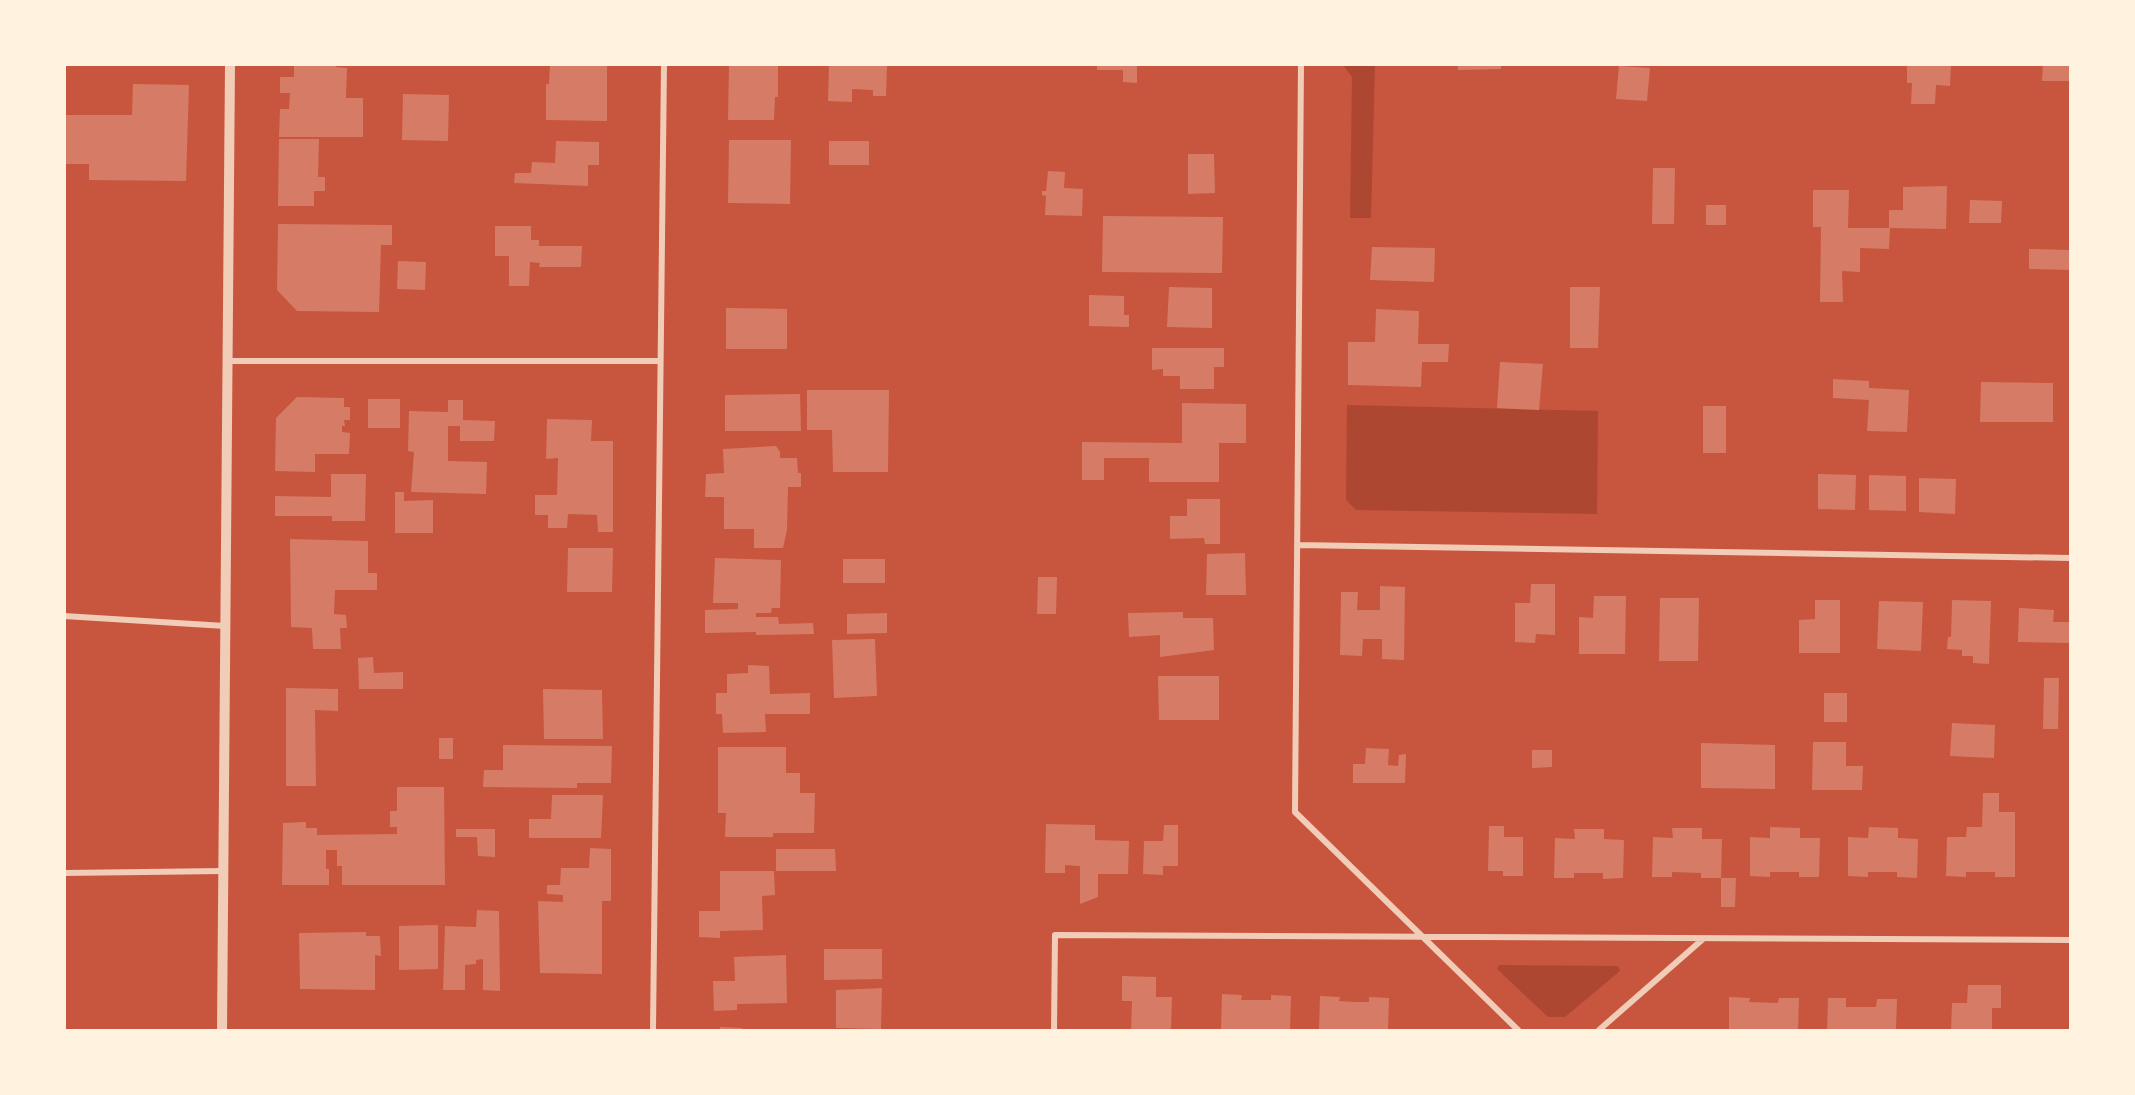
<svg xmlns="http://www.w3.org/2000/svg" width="2135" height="1095" font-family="'Fira Sans Condensed',sans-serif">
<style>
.green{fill:#ae4732}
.building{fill:#d67c66}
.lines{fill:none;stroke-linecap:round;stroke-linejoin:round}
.minor{stroke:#f1ccb7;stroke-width:6}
.tertiary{stroke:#f1ccb7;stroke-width:10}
</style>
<rect width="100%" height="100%" fill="#c8553d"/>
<path class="green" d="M1343 65H1375L1371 218H1350L1352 77Z
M1347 405 1598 411 1597 514 1356 510 1346 500Z
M1499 965 1618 966 1620 971 1565 1017H1548L1497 969Z"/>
<path class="building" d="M294 64H336V67L347 68 346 98H363V137H279L280 109H289L290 93H280V77H294Z
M550 64H607V121L546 120V84H549Z
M729 64H778V97H775L774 120H728Z
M829 64H887L886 96H873V90L852 89V102L828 101Z
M1097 64H1137V83L1123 82V70H1097Z
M1458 64H1501V69L1458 70Z
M1907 64H1951L1950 86 1936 85 1935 104H1911L1912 83H1907Z
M2043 64H2070V81H2042Z
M1619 66 1650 68 1647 101 1616 99Z
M133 84 189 85 186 181 89 180V164H64V115H132Z
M403 94 449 95 448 141 402 140Z
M279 139H319L318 177H325V191H314V206H278Z
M729 140H791L790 204 728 203Z
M556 141 599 142V165H588V186L514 183 515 173H531L532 162 555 163Z
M829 141H869V165H829Z
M1188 154H1214L1215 193 1188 194Z
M1653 168H1675L1674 224H1652Z
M1048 171 1065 172 1064 188 1083 189 1082 216 1045 215 1046 196 1042 195V191H1046Z
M1947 186 1946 229 1890 228 1889 249 1860 248V272L1842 271 1843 302H1820L1821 227H1813V190H1849L1848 228H1889V210H1903V187Z
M1970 200 2002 201 2001 223H1969Z
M1706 205H1726V225H1706Z
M1103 216 1223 217 1222 273 1102 272Z
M278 224 392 225V245H381L379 312 297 311 277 290Z
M495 226H531V240H539V246H582L581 267H539L540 263 530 262 529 286H509V256H495Z
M1372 247 1435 248 1434 282 1370 280Z
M2029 249 2070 250V270L2029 269Z
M398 261 426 262 425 290 397 289Z
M1169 287 1212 288V328L1167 327Z
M1570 287H1600L1598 348H1570Z
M1089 295 1124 296V315H1129V327L1089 326Z
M726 308 787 309V349H726Z
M1376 309 1419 311 1418 344H1449L1448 362H1422L1421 387 1348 385V342H1375Z
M1152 348H1224V367H1214V389H1180V376H1163V369L1152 370Z
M1500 362 1543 364 1539 410 1497 408Z
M1833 379 1869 381V388L1909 390 1907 432 1867 431 1869 400 1833 398Z
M1981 382 2053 383V422H1980Z
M807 390H889L888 472H833L832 430H807Z
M800 394 801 431H725V395Z
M297 397 344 398V407H350V420H344L345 426H342V432L350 433 349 454H315V472L275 471 276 418Z
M368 399H400V428H368Z
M448 400H463V420L495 421 494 441H460V426H448V461L487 462 486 494 411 492 414 452 408 451 409 411 448 412Z
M1182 403 1246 404V443H1219V482H1149V458H1104V480H1082V442L1182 443Z
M1703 406H1726V453H1703Z
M547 419 592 420 591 441H613V532H598L597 515 568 514 567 528H548V515H535V495H557L558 458 546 459Z
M776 446 780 452V458H797L798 473H801V487H788L787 530 783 548H754V529H724V497H705L706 474 724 473 723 449Z
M331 474H366L365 521H332V516H275V496L331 497Z
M1818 474 1856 475 1855 510 1818 509Z
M1869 475 1906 476V511L1869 510Z
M1919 478 1956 479 1955 514 1919 512Z
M395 492H404V501L433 500V533H395Z
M1187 499H1220V544H1205L1204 538 1170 539V516H1187Z
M290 539 368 541V573H377V590H335L334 614 346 615 347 628H340L341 649H313L312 628 291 627Z
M568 548H613L612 592H567Z
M1245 553 1246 595H1206L1207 554Z
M715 558 781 560 780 608H772L771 613H756V617H778L779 624 813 623 814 634 756 635V632L705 633V610L738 609V603H713Z
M843 559H885V583H843Z
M1038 577H1057L1056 614H1037Z
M1531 584H1555V635L1536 634 1535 643 1515 642V603H1530Z
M1380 586 1405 587 1404 660 1382 659V639H1363L1362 656 1340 655 1341 592H1358L1357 610H1380Z
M1594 596H1626L1625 654H1579V617L1593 618Z
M1660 598H1699L1698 661H1659Z
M1815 600H1840V653H1799V620L1815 619Z
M1952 600 1991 601 1989 664 1973 663V656H1962V650L1947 649 1948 637H1951Z
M1879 601 1923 602 1921 651 1877 649Z
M2019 608 2054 610 2053 622H2070L2069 643 2018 642Z
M1183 612V618H1213L1214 650 1160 657V635L1129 637 1128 613Z
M887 613V633L847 634V614Z
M875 639 877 696 834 698 832 640Z
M373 657 374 673 403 672V689H359L358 658Z
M748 665 769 666 770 694 810 693V714H765L766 732 723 733 722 714H716V693H727V674L748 673Z
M1158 676H1219V720H1159Z
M2044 678H2059L2058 729H2043Z
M286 688 338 689V711L315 710 316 786H286Z
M543 689 602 690 603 739H544Z
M1824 693H1847V722H1824Z
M1952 723 1995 725 1994 758 1950 756Z
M439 738H453V759H439Z
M1813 742H1846V766H1863L1862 790H1812Z
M1701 743 1775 745V789L1701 788Z
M503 745 612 746 611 783H577V788L483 787 484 770H503Z
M718 747H786V773H800V793H815L814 833H773V837H725L726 813H718Z
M1366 748 1389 749 1388 765 1398 766 1399 755 1406 754 1405 783H1353V764H1365Z
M1532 750H1552V767L1532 768Z
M397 787H444L445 885H342V866H337V850H326V869H329V885H282L283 823 306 822V828H317V835L397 834V827H390V811H397Z
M1983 793H1999V812H2015V877H1995V872H1966V877L1946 876 1947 837H1966L1967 827H1982Z
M552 795H603L601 838H529V819H551Z
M1046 824 1095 825V840L1129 841 1128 874H1098V897L1080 904V866L1065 865V873H1045Z
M1164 825H1178V866H1163V875L1143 874 1144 841H1163Z
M1489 826H1504V837H1523V876H1503V871H1488Z
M1770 827 1800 828V838H1820L1819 877H1799V872H1770V877L1750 876V837L1770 838Z
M1869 827 1898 828V838L1918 839 1917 878 1897 877V872H1868V877L1848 876V837L1868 838Z
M1672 828H1702V839H1722L1721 878H1701V873L1672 872V877H1652L1653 837 1673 838Z
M456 829H495V857L478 856 477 837H456Z
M1574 829H1604V839L1624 840 1623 878 1603 879V873H1574V878H1554L1555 838 1575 839Z
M590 848 611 849V901H602V974L540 973 538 901 563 902V895L547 894V885H560L561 868H589Z
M776 849H835L836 871H776Z
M720 871H774L775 895 762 896 763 930 720 931V938L699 937V911H720Z
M1721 878H1736L1735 907H1721Z
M477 910 499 911 500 991 483 990V959L476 960V964L465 965V990H443L445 926 476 927Z
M438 925V969L399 970V926Z
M366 932V936H380L381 956 375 955V990L300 989 299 933Z
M824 949H882V979L824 980Z
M786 955 787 1003 737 1004V1010L714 1011 713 981H735L734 957Z
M1122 976 1156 977V997H1172L1171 1030H1131L1132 1001H1122Z
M1968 985H2001V1008H1992V1030H1951L1952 1003H1967Z
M882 988 881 1029 836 1028V990Z
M1222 994 1242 995 1241 1000H1271V995L1291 996 1290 1030 1221 1029Z
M1320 996 1340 997 1339 1001 1354 1002H1369V997L1389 998 1388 1030H1319Z
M1729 997 1750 998 1749 1002 1778 1003 1779 998H1799L1798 1030H1729Z
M1828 998H1846V1007H1876L1877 999H1897L1896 1030H1827Z
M720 1027 742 1028V1030H720Z"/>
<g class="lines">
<path class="minor" d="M1301 64 1295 812 1518 1030
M228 361H660
M1297 545 2070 558
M64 616 225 626
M64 873 223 871
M653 1030 664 64
M1054 1030 1055 935 2070 940
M1599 1030 1703 939"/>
<path class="tertiary" d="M222 1030 230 64"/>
</g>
<rect width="2135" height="1095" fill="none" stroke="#fff3e0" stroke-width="132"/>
</svg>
